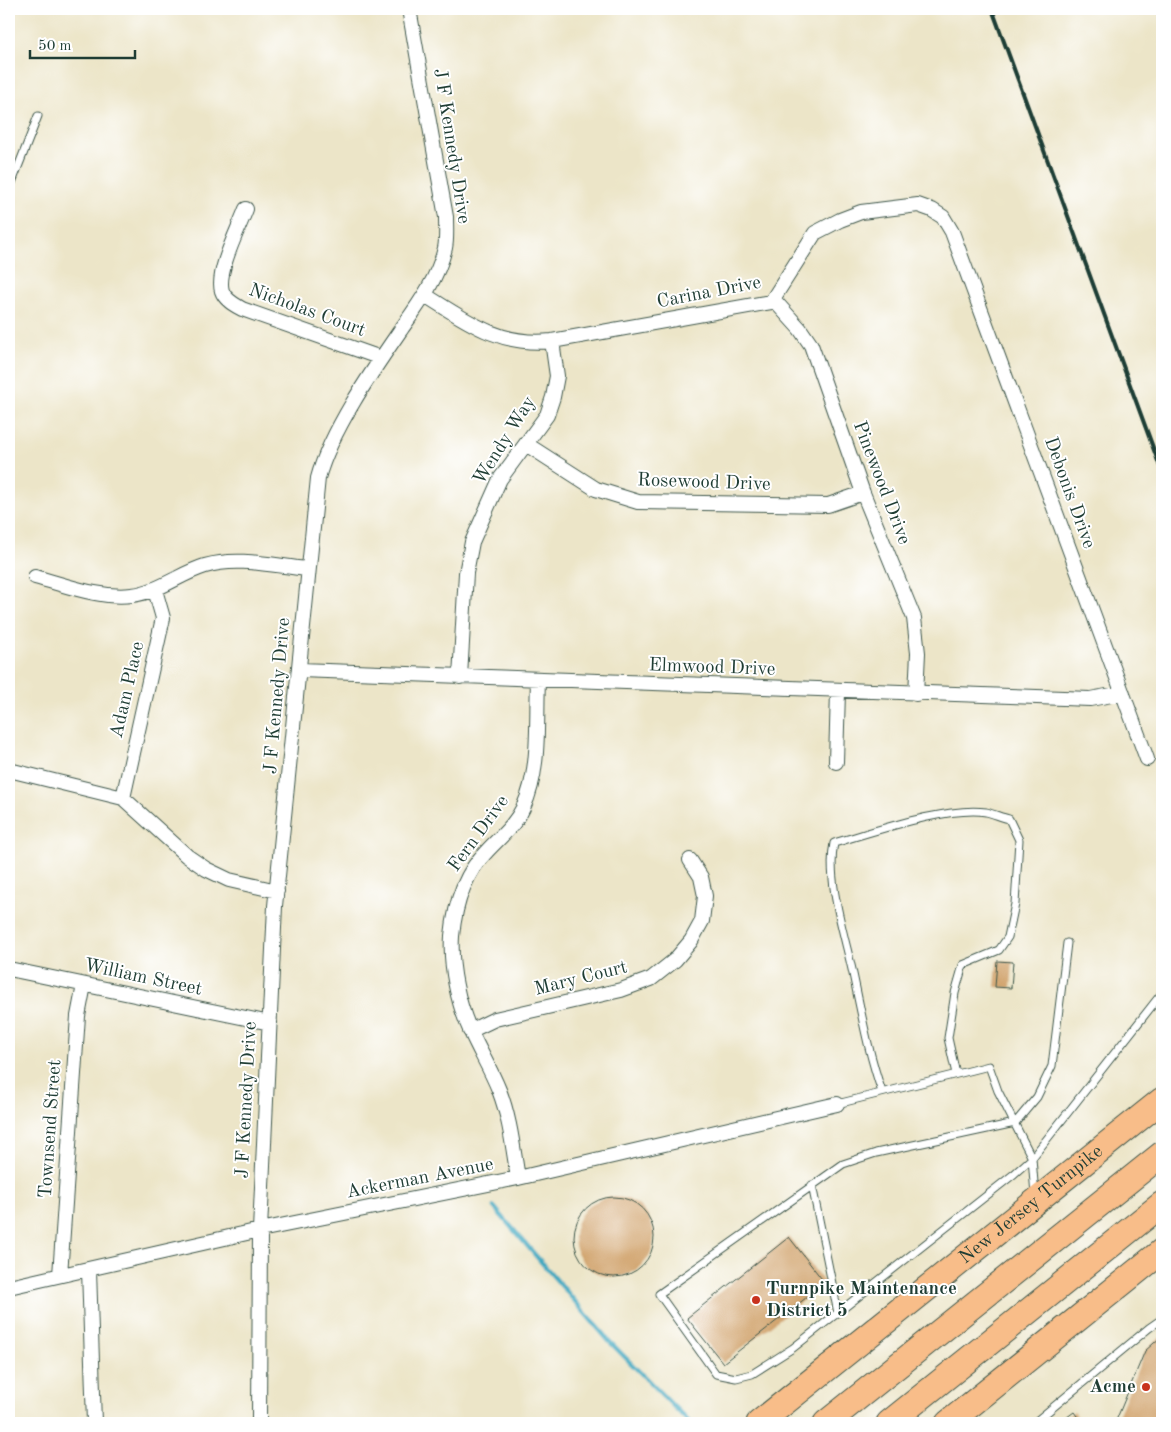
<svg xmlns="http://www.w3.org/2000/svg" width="1171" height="1432" font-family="'Old Standard TT',serif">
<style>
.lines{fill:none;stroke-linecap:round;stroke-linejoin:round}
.stream{stroke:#3fa8c0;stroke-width:4.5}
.building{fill:#d2a570}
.service-casing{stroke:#3e564a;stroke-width:9}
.minor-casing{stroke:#3e564a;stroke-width:16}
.motorway-casing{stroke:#3e564a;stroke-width:27}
.service{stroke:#fff;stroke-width:7}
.minor{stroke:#fff;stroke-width:14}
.motorway{stroke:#f8bd89;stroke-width:25}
.rail{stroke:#1f3d34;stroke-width:4}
.poi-dot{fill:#c8321e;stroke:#fff;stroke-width:2}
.labels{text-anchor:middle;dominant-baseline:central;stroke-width:4;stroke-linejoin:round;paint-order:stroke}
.street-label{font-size:19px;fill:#1f3d34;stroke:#fff}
.poi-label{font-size:19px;font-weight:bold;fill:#1f3d34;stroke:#fff;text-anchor:start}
</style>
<rect width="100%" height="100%" fill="#fff"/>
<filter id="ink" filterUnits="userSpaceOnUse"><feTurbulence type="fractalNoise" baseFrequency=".02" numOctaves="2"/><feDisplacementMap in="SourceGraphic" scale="10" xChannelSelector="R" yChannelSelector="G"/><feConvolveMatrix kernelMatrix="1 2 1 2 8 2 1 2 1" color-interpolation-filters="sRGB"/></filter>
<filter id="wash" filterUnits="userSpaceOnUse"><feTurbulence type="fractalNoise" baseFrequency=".0096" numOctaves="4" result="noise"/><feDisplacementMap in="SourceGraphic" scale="20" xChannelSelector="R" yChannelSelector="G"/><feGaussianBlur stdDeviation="1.12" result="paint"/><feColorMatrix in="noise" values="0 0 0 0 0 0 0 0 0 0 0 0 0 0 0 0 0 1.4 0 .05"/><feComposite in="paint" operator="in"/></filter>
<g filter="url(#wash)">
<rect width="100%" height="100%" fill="#ece5c8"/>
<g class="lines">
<path class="stream" d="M494 1207 609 1341 690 1423"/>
</g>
<g id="blocks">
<path class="building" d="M997 961 1013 962 1011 988 995 987Z
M574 1237a40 40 0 1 1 80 0a40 40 0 1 1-80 0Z
M789 1237 825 1283 723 1363 687 1318Z
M1162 1336V1423H1115L1145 1351Z
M1074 1412 1082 1423H1059Z"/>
</g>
</g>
<g filter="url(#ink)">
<use href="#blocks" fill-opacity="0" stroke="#3e564a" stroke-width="1"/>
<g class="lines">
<g class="service-casing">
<path id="service" d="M553 9H557
M9 190 38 116
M1067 943 1052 1066 1037 1097 1015 1123 876 1153 843 1164 659 1294 716 1374 736 1378 752 1374 793 1348 1014 1174 1032 1158 1162 993
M882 1092C868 1051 862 1016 853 974 845 936 826 880 834 843 873 832 947 806 986 812 994 814 1001 817 1009 819L1019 840 1015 904 1008 937 999 950 963 965 955 993 948 1038 956 1074
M837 1104 989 1066 998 1091 1032 1158 1035 1195
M812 1185 838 1313
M1034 1423 1149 1328 1162 1319"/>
</g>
<g class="minor-casing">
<path id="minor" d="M246 209C239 228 216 272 222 291 225 300 235 305 242 309L381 358
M425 295C466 321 501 347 552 341L771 302 815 233 840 220 861 212 918 205 932 210 943 217 952 232 1147 759
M773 299 800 329 811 345 863 493 914 618 918 653 916 694
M526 444 596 489 638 502 828 505 863 493
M35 577C66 585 100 599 132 595 159 592 179 574 205 566 238 556 275 566 307 569
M300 670 1090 699 1123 693
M460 677 466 573 472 542 500 479 547 415 553 397 557 376 552 341
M836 762 838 691
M9 770 123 798 187 856 206 869 229 880 277 891
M123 798 163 618 155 590
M9 969 270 1023
M470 1031 495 1019 621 990 651 979 675 960 691 941 702 921 705 896 701 877 690 860
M518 1178C513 1148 510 1118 499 1090 491 1070 480 1052 471 1032 458 1005 450 966 452 936 455 904 464 874 487 851 500 837 515 825 523 808 541 770 536 721 538 681
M89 1270 94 1423
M60 1275 78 1016 84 985
M9 1287 260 1230 518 1178 837 1104
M259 1423 260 1230 275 906 318 478C331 430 373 370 402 328 419 304 438 278 445 248 447 239 446 227 446 217L409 9"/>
</g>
<g class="motorway-casing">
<g id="motorway">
<path id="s1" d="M759 1423 1162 1100"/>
<path d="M826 1423 1162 1154"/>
<path d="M889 1423 1162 1204"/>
<path d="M948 1423 1162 1251"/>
</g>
</g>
<use href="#service" class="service"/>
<use href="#minor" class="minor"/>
<use href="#motorway" class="motorway"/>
<path class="rail" d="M992 9 1162 472"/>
</g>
</g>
<g class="poi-dot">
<circle cx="756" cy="1300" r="5"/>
<circle cx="1146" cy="1387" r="5"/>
</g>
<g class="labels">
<g class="street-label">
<text transform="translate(451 146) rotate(81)">J F Kennedy Drive</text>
<text transform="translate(709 293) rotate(-11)">Carina Drive</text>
<text transform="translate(307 311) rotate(20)">Nicholas Court</text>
<text transform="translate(505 441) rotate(-58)">Wendy Way</text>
<text transform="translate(704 483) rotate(2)">Rosewood Drive</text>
<text transform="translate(881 483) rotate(69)">Pinewood Drive</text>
<text transform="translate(1069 493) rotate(70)">Debonis Drive</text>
<text transform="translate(712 668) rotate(2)">Elmwood Drive</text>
<text transform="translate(128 690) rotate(-77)">Adam Place</text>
<text transform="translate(278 696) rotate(-85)">J F Kennedy Drive</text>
<text transform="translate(479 834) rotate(-54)">Fern Drive</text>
<text transform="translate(143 978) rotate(12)">William Street</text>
<text transform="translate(581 979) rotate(-14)">Mary Court</text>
<text transform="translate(247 1100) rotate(-87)">J F Kennedy Drive</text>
<text transform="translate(51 1129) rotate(-86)">Townsend Street</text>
<text transform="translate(420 1179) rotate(-11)">Ackerman Avenue</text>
<text stroke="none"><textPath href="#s1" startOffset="349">New Jersey Turnpike</textPath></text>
</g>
<g class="poi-label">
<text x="766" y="1289">Turnpike Maintenance<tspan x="766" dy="22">District 5</tspan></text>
<text x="1136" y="1387" text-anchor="end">Acme</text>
</g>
</g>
<rect width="1171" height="1432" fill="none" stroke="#fff" stroke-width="30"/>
<path d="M30 50v8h105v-8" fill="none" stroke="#1f3d34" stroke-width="2.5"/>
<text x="38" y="50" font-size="15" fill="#1f3d34" stroke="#ffffff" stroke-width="4" paint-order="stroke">50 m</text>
</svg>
